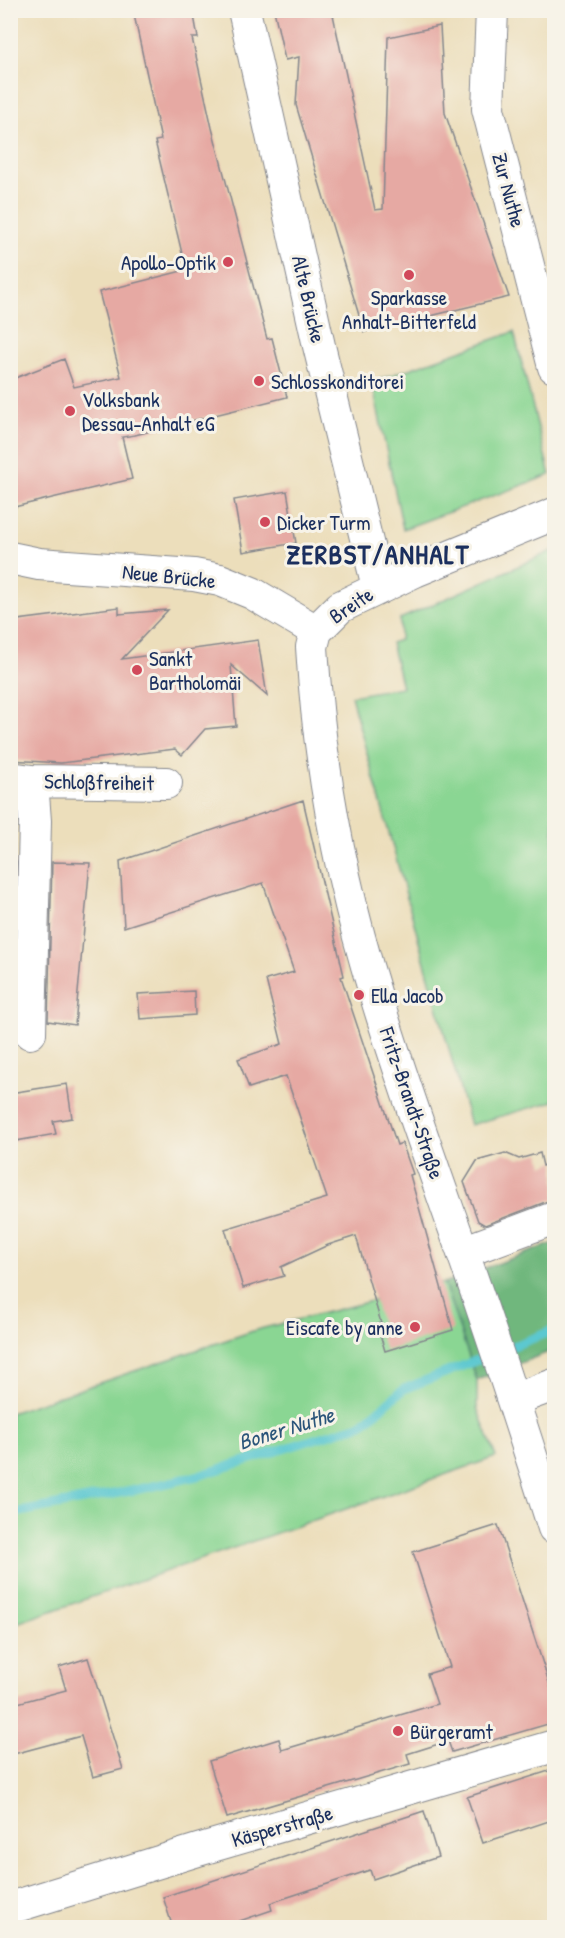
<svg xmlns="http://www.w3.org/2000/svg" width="565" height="1938" font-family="'Patrick Hand',sans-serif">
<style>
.green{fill:#8ad693;stroke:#528278;stroke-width:1.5}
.forest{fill:#6fb77d;stroke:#45736e;stroke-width:1.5}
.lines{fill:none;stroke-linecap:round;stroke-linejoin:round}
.stream{stroke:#5bc8d0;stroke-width:9}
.building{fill:#e6a9a3}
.minor-casing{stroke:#84868c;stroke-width:34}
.minor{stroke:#fff;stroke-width:32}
.poi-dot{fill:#d1495b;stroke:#f7f3e8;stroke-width:2}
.labels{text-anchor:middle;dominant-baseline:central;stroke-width:6;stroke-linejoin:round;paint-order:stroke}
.street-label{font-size:21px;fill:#1b2f5e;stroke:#f7f3e8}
.poi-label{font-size:21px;fill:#1b2f5e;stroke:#f7f3e8;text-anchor:start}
.water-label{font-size:22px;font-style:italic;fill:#2b557a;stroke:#f7f3e8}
.district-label{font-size:27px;font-weight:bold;letter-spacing:1.5px;fill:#1b2f5e;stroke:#f7f3e8}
</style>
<rect width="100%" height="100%" fill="#f7f3e8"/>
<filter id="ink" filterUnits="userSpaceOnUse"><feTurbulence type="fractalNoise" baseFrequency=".0167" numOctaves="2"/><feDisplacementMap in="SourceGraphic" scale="12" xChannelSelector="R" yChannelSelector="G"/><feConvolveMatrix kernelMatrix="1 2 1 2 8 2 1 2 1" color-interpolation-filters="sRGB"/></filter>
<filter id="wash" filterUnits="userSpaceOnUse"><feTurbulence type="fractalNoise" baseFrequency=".008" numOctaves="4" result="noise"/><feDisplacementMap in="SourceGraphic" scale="24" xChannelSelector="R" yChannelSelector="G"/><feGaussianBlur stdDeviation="1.35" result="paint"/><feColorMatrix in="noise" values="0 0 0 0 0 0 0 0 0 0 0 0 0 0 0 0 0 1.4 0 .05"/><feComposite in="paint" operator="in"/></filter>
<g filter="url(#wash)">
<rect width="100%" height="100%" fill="#ecdebb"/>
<path class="green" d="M514 332 550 475 403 529 372 382Z
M554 550V1101L470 1125 351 696 402 687 391 643 400 640V619Z
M444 1283 477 1380V1408L496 1457 11 1625 10 1413 256 1330Z"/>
<path class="forest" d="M554 1243V1350L477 1380 444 1283Z"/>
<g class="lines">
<path class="stream" d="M10 1514 150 1487 201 1475 362 1424 404 1389 554 1330"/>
</g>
<g id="blocks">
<path class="building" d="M133 10H193L198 38H192L212 128 267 339 272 338 287 397 135 435 122 437 132 479 10 508V380L64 359 74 387 121 377 99 292 186 270 155 141 161 140Z
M274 10H332L375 210 383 209 388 37 440 26 445 113 509 297 364 332 296 105 299 57 285 60Z
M287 491 296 543 243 552 234 500Z
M119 607V614L168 610 122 659 258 640 267 696 231 665 236 726 205 729 182 755 175 749 61 763 10 760V621Z
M303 800 344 976 341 977 397 1145 402 1143 413 1174 410 1175 453 1330 385 1351 377 1324 381 1323 356 1236 328 1245 281 1267 284 1276 243 1288 225 1229 327 1198 286 1076 249 1088 238 1059 282 1044 266 980 294 972 263 883 124 927 120 861Z
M10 861H16L15 914 10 915Z
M52 862 90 863 75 1025 48 1021Z
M194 991 195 1015 140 1019 138 994Z
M67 1084 72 1118 53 1121 56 1134 10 1142V1093Z
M505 1153 519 1159 540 1153 543 1166 555 1161V1200L548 1201 485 1225 478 1221 464 1182 477 1161Z
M498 1525 555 1701V1722L452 1752 448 1741 407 1754 410 1764 227 1818 209 1761 279 1739 282 1750 437 1704 427 1674 450 1667 413 1552Z
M88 1658 123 1769 93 1777 81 1736 10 1755V1705L66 1690 59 1667Z
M555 1769V1819L483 1843 467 1797Z
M424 1811 438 1857 373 1879 370 1870 270 1903 272 1910 219 1928H173L163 1897Z"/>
</g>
</g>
<g filter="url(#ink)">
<use href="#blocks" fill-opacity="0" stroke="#84868c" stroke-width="1.5"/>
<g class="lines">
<g class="minor-casing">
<path id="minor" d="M244 10 319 346 378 587
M492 10 488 109 554 367
M554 514 415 571 340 607 316 631 312 647C319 765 341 883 376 996 402 1082 433 1167 463 1253 495 1344 525 1436 554 1528
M10 558 39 564 194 575 220 580 252 593 316 631
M10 778 32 781 166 783
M30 1033 35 821 32 781
M463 1252 554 1218
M513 1400 554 1385
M10 1908 198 1850 554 1746"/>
</g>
<use href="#minor" class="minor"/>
</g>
</g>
<g class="poi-dot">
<circle cx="228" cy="262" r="6"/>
<circle cx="409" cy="275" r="6"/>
<circle cx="259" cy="381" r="6"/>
<circle cx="70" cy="411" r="6"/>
<circle cx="265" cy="522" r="6"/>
<circle cx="137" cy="670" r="6"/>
<circle cx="359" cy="995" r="6"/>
<circle cx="415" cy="1327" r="6"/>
<circle cx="398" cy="1731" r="6"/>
</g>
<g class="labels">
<g class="street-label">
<text transform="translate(509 190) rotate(75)">Zur Nuthe</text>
<text transform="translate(309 299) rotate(77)">Alte Brücke</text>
<text transform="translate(169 576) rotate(6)">Neue Brücke</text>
<text transform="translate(351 605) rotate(-34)">Breite</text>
<text transform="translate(99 782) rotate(1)">Schloßfreiheit</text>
<text transform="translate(412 1103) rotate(71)">Fritz-Brandt-Straße</text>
<text transform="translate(282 1826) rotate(-16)">Käsperstraße</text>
</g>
<g class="poi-label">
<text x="216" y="262" text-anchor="end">Apollo-Optik</text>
<text x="409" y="297" text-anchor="middle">Sparkasse<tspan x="409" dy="24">Anhalt-Bitterfeld</tspan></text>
<text x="271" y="381">Schlosskonditorei</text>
<text x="82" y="399">Volksbank<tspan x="82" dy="24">Dessau-Anhalt eG</tspan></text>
<text x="277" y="522">Dicker Turm</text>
<text x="149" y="658">Sankt<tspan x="149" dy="24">Bartholomäi</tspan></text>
<text x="371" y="995">Ella Jacob</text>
<text x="403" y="1327" text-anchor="end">Eiscafe by anne</text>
<text x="410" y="1731">Bürgeramt</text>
</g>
<g class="water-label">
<text transform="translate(286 1428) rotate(-17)">Boner Nuthe</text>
</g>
<g class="district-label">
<text x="378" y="554">ZERBST/ANHALT</text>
</g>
</g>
<rect width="565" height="1938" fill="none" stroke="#f7f3e8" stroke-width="36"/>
</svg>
